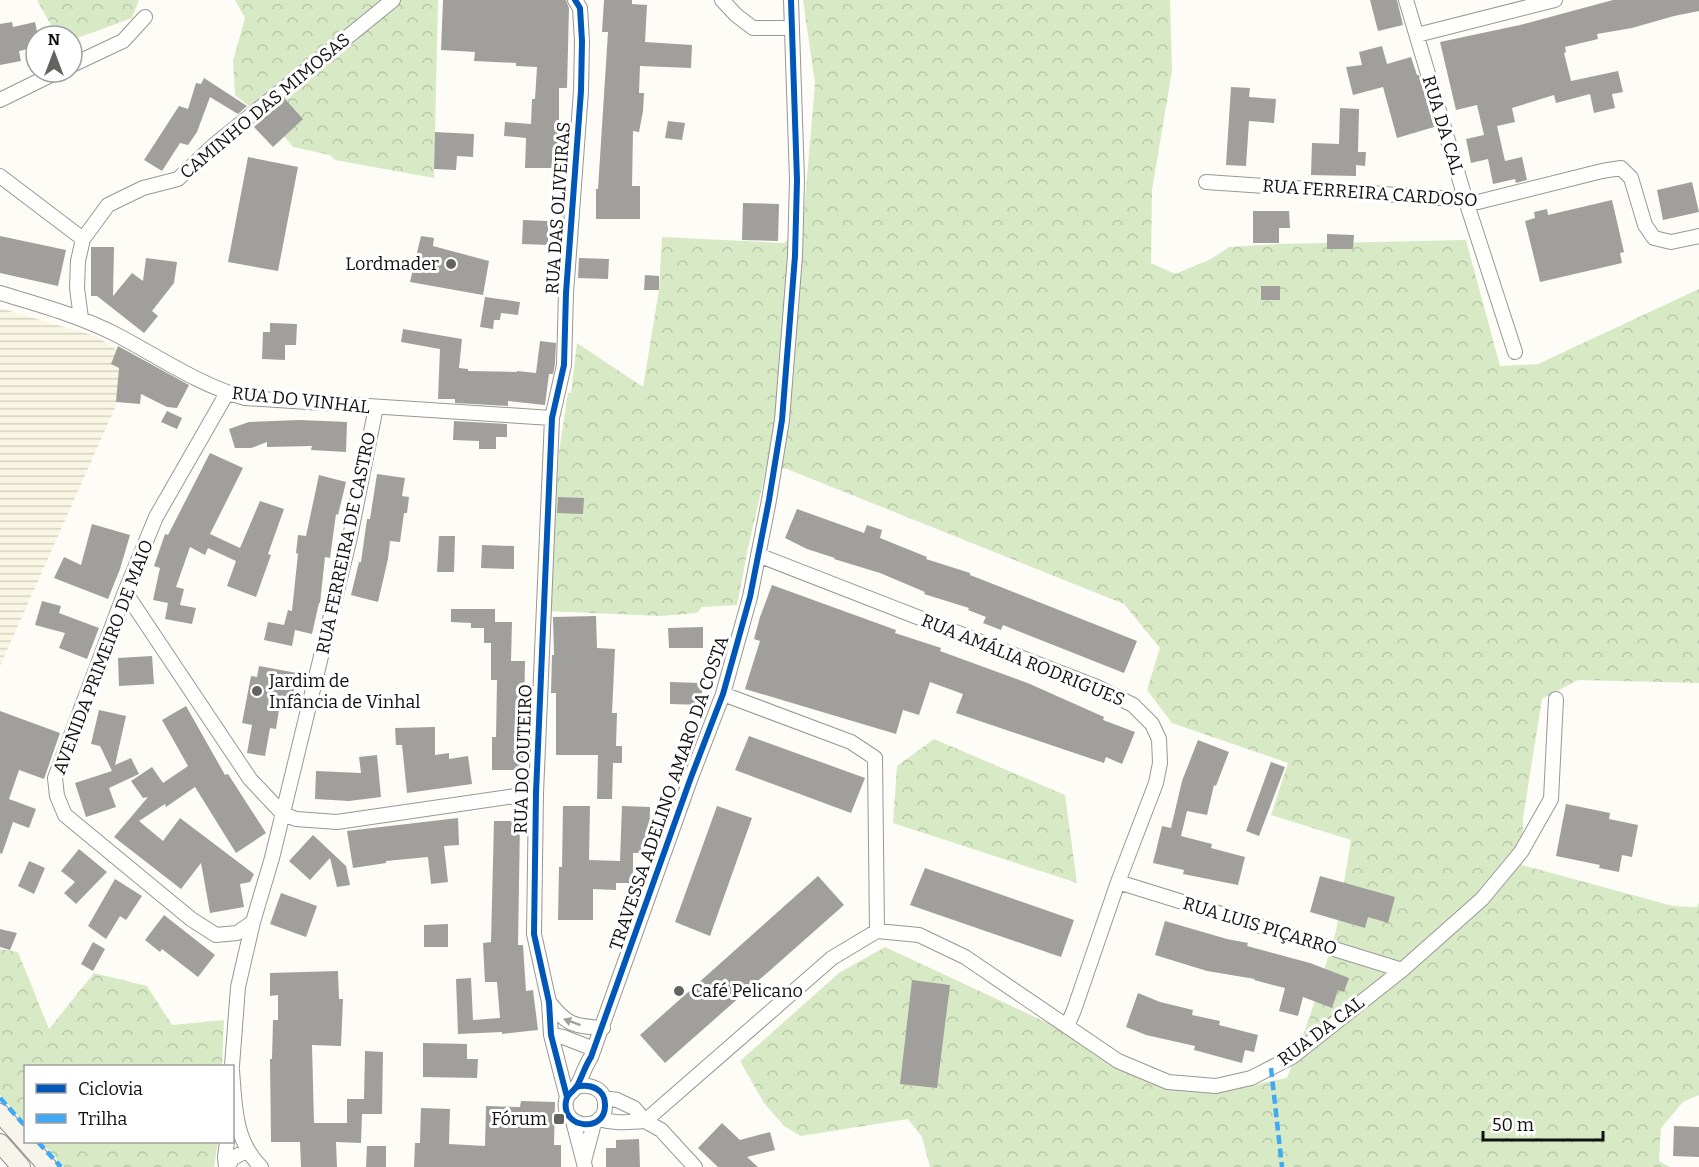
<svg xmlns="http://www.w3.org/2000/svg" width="1699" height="1167" font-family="Bitter,serif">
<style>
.farmland{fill:url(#farmland-rules)}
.forest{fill:url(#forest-crowns)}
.building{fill:#a19f9c}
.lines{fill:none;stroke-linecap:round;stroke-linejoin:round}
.minor-casing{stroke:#979795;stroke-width:16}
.secondary-casing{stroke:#8e8d8b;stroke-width:20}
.minor{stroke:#fffffe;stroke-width:14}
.secondary{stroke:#f6f4eb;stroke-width:18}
.quiet{stroke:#3fa9f5;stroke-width:4.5;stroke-dasharray:9 4.5;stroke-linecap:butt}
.cycleway-casing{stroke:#fff;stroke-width:10}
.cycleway{stroke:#0057b8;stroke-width:6}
.oneway{fill:#a0a09f}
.poi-dot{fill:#646362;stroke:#fff;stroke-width:2}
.labels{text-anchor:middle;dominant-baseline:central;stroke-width:6;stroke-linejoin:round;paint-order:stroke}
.street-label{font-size:18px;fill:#111;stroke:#fff}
.poi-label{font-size:18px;fill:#111;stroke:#fff;text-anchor:end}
</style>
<defs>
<pattern id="farmland-rules" width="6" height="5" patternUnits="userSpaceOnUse" patternTransform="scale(1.5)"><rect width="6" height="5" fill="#f9f7e4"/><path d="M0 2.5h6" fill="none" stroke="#d4d3c3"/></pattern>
<pattern id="forest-crowns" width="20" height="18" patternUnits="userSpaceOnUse" patternTransform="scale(1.5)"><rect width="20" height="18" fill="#d8eac5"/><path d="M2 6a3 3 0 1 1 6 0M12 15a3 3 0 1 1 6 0" fill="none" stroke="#b8c8a8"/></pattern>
</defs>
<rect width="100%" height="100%" fill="#fdfcf7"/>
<path class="farmland" d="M0 308 98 337 135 363 0 666Z"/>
<path class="forest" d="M37 0H139L132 18 72 40V36H57Z
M235 0H438L434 178 335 160 330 155 293 147 279 130 235 95 233 61 245 18Z
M803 0H1170L1172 71 1152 190 1151 263 1175 274 1211 259 1229 247 1278 244 1466 240 1500 366 1538 364 1699 289V683L1578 680 1542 699 1523 818 1522 865 1673 906 1697 907 1699 902V1095L1683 1102 1661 1128 1659 1161 1670 1167H930L922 1137 908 1119 801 1136 784 1126 764 1103 740 1061 839 973 885 947 1061 1029 1130 1067 1209 1088 1248 1086 1287 1078 1310 1016 1336 931 1351 840 1271 815 1288 763 1172 723 1147 690 1160 648 1124 604 787 469 767 466 748 548 737 605 702 607 697 613 661 616 547 611 559 452 568 393H571L577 343 643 387 659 290 662 237 784 243 803 224 815 84Z
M934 739 1065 795 1077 883 893 823 897 766Z
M0 949 18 952 49 1029 94 973 147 986 172 1025 224 1020 222 1066H26L25 1124 0 1095Z
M41 1142H218L214 1167H64Z"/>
<path class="building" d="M443 0H566L569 8 567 88H559V168H525L526 138 504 136 505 122 531 124 532 99H535L537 67 516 66V63L474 61 475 52 441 50Z
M604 0H632V4L647 5 645 42 692 45 691 68 640 66 639 93H644L643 111 639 132 633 131 632 186H640V219H596V189H598L608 32H602Z
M1370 0H1397L1403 25 1378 31Z
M1613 0H1699V11L1674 16 1632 28 1597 34 1598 39 1565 47 1566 52 1564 53 1571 81 1618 71 1623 92 1612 94 1615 108 1594 113 1590 94 1556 103 1554 95 1512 108 1515 122 1497 126 1505 161 1522 157 1527 180 1516 183 1515 179 1493 184 1488 159 1471 163 1466 139 1484 135 1477 105 1456 110 1440 42 1520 25Z
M12 22 13 27 35 22 38 36 31 40 33 48 19 51 21 61 0 65V24Z
M1382 46 1387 64 1411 57 1417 75H1419L1434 127 1397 138 1383 87 1353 95 1346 67 1362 65 1359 52Z
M204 78 247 106 238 114 210 97 197 132 188 145 180 143 162 171 144 160 179 106 188 109 196 83 201 84Z
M1231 87 1250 88 1249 97 1276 99 1274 123 1249 121 1246 166 1226 165Z
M285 99 303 119 273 147 254 127Z
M1340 108 1359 109 1358 152H1366L1365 166 1356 165V176L1311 175 1312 143 1339 144Z
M668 121 685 123 682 140 665 138Z
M435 132 474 134 473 157 457 156 456 170 434 169Z
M248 157 298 167 278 271 228 262Z
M1692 182 1699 212 1663 220 1657 190Z
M1612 200 1624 252 1620 253 1622 263 1540 282 1525 221 1535 218 1534 212 1547 209 1548 215Z
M743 203 779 204 778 241 742 240Z
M1253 211H1289L1290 228H1279V243H1253Z
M523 220 548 221V245L522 244Z
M1327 234 1354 235 1353 249H1327Z
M0 236 66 250 58 286 0 273Z
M421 236 434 238 433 246 489 261 483 295 410 282Z
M91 247H114L113 296 132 273 143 281 146 258 177 262 174 283 152 311 158 316 144 333 97 296H91Z
M579 258 609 259 608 279 578 278Z
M645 275 659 276V290H644Z
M1261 286H1280V300H1261Z
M485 297 520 302 518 315 501 313 500 320H494L493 329 480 327Z
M270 323 297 324 296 345H285V360L262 359 263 332H270Z
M403 329 462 339 459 368 468 369V371L517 372V371L536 373 540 341 556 343 555 364 553 374H549L545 405 508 401V406L455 403V399H438L440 349 401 342Z
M118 346 189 385 177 408 167 407 141 394 140 404 116 402 119 368 111 364Z
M167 411 182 418 177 429 161 422Z
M300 420 347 422 346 452 311 450 312 446 267 447V442L251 448H235L229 429 249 422Z
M454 421 507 424V437H496V449H479V441L453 440Z
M210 453 243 468 210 534 240 548 260 501 284 509 268 554 271 555 256 597 227 586 236 561 208 548 205 555 190 547 176 587 184 589 180 605 196 608 192 624 165 619 168 603 153 600 160 568 154 566 165 534 168 535Z
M377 474 405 478 402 496 409 497 407 513H404L400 542 390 541 388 559 378 602 351 595 359 562H361L367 519H370Z
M319 475 346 482 338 515 336 514 330 558 325 557 320 603H319L312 634 295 630 292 646 264 640 268 622 284 625 288 610 292 611 298 554 296 553 298 535 306 536Z
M558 497 584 498 583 514 557 513Z
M797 509 864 533 867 525 882 530 880 538 927 557 926 559 970 573V575L1016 593 1137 641 1124 673 1003 625 1001 630 983 623 986 617 968 610 969 608 924 594 925 592 880 573 834 559 835 558 807 549 785 538Z
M92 524 130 535 120 569 108 599 54 578 64 557 81 565Z
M439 536H455L454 572H437Z
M482 545 514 546V569L481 568Z
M772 585 896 630 895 633 941 648 940 651 1030 684 1104 717 1103 720 1135 732 1122 764 1106 757 1104 763 956 713 963 694 930 682 919 715 903 710 896 734 745 689 760 641 754 639 760 617Z
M42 601 61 606 59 613 99 628 87 659 59 648 65 633 35 625Z
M451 609H495V622H512L511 661H525L523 770H492V737H496L497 680H491V643H484V628H471V623L451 622Z
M596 616 597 648 615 649 612 713H617L616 746H622V763H613L612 799H597L598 755H556V693H551L552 655H554L553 617Z
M703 627V648H669L668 628Z
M152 656 154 684 119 686 118 658Z
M259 666 297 673 290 711 279 710 276 729 270 728 265 756 247 753 252 725 242 723 251 676 257 677Z
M670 682 702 683V705L670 704Z
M186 706 225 775 228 774 266 833 236 853 195 787 166 807 165 804 139 821 163 841 180 818 254 874 250 882 240 884 244 907 210 913 201 863 181 889 114 837 148 797 143 798 131 781 152 767 163 783 188 766 162 720Z
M99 710 126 716 115 765 131 758 139 774 109 788 116 807 86 817 75 783 112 771 100 746 91 744Z
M0 711 60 733 44 779 19 770 9 799 36 809 29 828 13 822 2 854 0 853Z
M435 727V755L449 753V759L468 756 472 784 407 793 402 745H396L395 728Z
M749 736 865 778 851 813 735 770Z
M1198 740 1229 752 1216 786 1214 785 1207 815 1187 811 1181 836 1212 844 1211 848 1245 857 1238 885 1183 874 1184 870 1153 863 1162 826 1171 828 1182 781Z
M377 755 381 797 349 801 315 799 316 771 361 773 359 757Z
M1271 762 1285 767 1259 836 1246 831Z
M1566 804 1610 813 1609 819 1638 825 1632 857 1622 855 1619 872 1599 868 1600 865 1556 856Z
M563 806H590L589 860 620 861 622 806 650 807 649 853H633V883H616V890L593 889V920H558L559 867H562Z
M717 806 752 818 710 936 675 922Z
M458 818 459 845 444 846 448 882 431 884 428 857 386 861V863L353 868 347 831Z
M494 821H520L518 945H523L526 991 533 990 538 1030 502 1034V1032L458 1034 456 979 471 978 473 1020 500 1018 497 982H485L483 943 491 942Z
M313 835 346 866 350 885 337 887 330 858 310 880 289 861Z
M79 849 107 872 76 904 64 893 75 882 61 871Z
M29 861 45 868 34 894 18 886Z
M925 868 1074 920 1061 957 910 905Z
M818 876 844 905 665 1063 640 1035Z
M1320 876 1395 897 1388 923 1368 917 1365 928 1310 912Z
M115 879 142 896 126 920 120 916 106 939 88 926Z
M281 893 317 906 306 937 270 924Z
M164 915 215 955 198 977 162 949 160 952 145 940Z
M1165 921 1227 939 1248 943 1247 946 1310 963 1349 978 1344 992 1338 990 1332 1008 1303 997 1298 1016 1279 1011 1285 988 1254 980 1255 979 1207 971 1155 955Z
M448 924V947H424V925Z
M0 929 17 933 10 950 0 947Z
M93 942 105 949 93 971 81 964Z
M338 971 339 999H343L341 1046 312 1045 314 1123H347V1099H364L365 1051 383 1052 382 1114H362L361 1143 336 1142 337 1167H301L300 1142H271L270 1059H272L273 1020H278V995L270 996V973Z
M912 980 950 985 937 1088 900 1084Z
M1138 993 1160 1002 1193 1010 1192 1015 1220 1021 1219 1025 1258 1035 1254 1052 1245 1050 1242 1063 1194 1050 1195 1046 1146 1035 1126 1027Z
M423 1043 467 1044V1059H478L477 1078 423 1077Z
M521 1101 555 1102 554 1145H561V1167H414L415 1143H420L421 1108 450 1109 449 1144 485 1146 486 1106 520 1107Z
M722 1123 740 1140 770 1132 775 1150 747 1157 758 1167H718L698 1148Z
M1674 1126 1699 1127V1157L1673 1156Z
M639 1139 640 1167H606V1148H616V1140Z
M367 1146H386V1167H366Z"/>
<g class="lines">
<g class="minor-casing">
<path id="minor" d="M722 0 736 15 753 28H792
M1406 0 1466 201 1515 352
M1417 35 1555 0
M72 65 123 41 145 17
M0 100 57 72
M0 176 83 239
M1206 182 1456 199 1478 202 1602 171 1621 168 1631 178 1645 225 1654 238 1671 242 1699 236
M0 293C40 305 80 316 117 335 159 357 199 385 245 398L552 418
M81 318 77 288 78 261 83 239 108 205 143 188 178 179 213 146 393 0
M227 393 156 517 125 592 55 778 57 796 65 815 191 919 216 935 237 933 253 922
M758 555 1097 687 1133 705 1152 724 1159 739 1160 763 1156 783 1118 882 1074 1010 1067 1026
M125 592 250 779 283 814 296 819 337 822 536 793
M1118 882 1402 970
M877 931 919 935 965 957 1118 1061 1168 1082 1216 1086 1251 1078 1292 1057 1402 970 1482 899 1521 852 1551 799 1556 699
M549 1002C567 1025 573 1026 603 1028
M551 1035 563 1037 594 1049
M232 1066 238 987 253 922 272 858 350 537 376 407
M232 1070C235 1105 234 1141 261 1167
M576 1087C590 1083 606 1089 605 1106 605 1133 561 1129 566 1101 567 1094 573 1092 577 1086 582 1077 585 1066 591 1057L690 780 723 694 750 597 769 500 782 420 795 256 797 180 791 0
M567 1097 551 1035 549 1002 534 934 536 793 552 418 564 365 566 293 581 91 582 41 580 8 575 0
M604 1098 617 1100 634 1108 645 1121 661 1130 695 1167
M599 1119C615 1124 629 1122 645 1121
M573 1121 585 1167
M645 1121 832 958 877 931 875 758 851 742 723 694
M584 1161 594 1123
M226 1167 225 1157 227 1142
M227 1167 233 1158 248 1150"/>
</g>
<g class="secondary-casing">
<path id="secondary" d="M0 1113 48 1167
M0 1143 21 1167"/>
</g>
<use href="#minor" class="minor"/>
<use href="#secondary" class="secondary"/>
<path class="quiet" d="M1271 1068 1282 1167
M0 1098 26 1127
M38 1142 61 1167"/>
<g class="cycleway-casing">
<path id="cycleway" d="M576 1087C590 1083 606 1089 605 1106 605 1133 561 1129 566 1101 567 1094 573 1092 577 1086 582 1077 585 1066 591 1057L690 780 723 694 750 597 769 500 782 420 795 256 797 180 791 0
M567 1097 551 1035 549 1002 534 934 536 793 552 418 564 365 566 293 581 91 582 41 580 8 575 0"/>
</g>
<use href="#cycleway" class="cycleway"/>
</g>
<defs><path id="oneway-solid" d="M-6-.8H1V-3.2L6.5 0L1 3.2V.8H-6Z" transform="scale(1.5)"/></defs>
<use class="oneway" href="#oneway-solid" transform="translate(572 1022) rotate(-160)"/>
<g class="poi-dot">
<circle cx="451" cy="264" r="6"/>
<circle cx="257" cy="691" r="6"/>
<circle cx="679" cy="991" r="6"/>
<rect x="553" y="1113" width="12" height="12" rx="3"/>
</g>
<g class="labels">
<g class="street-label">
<text transform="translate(265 106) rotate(-40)">CAMINHO DAS MIMOSAS</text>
<text transform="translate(1443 125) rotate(73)">RUA DA CAL</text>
<text transform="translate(1370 193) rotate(4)">RUA FERREIRA CARDOSO</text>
<text transform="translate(558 208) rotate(-86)">RUA DAS OLIVEIRAS</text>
<text transform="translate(301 400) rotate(6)">RUA DO VINHAL</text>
<text transform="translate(346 543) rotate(-78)">RUA FERREIRA DE CASTRO</text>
<text transform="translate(103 657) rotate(-69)">AVENIDA PRIMEIRO DE MAIO</text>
<text transform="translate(1023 660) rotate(22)">RUA AMÁLIA RODRIGUES</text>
<text transform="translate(523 759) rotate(-88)">RUA DO OUTEIRO</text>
<text transform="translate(669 793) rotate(-71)">TRAVESSA ADELINO AMARO DA COSTA</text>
<text transform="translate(1260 926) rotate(17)">RUA LUIS PIÇARRO</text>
<text transform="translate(1321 1031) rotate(-37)">RUA DA CAL</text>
</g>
<g class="poi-label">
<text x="439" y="264">Lordmader</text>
<text x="269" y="681" text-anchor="start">Jardim de<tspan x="269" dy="21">Infância de Vinhal</tspan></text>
<text x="691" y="991" text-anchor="start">Café Pelicano</text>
<text x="547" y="1119">Fórum</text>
</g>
</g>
<rect x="24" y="1065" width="210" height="78" fill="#ffffff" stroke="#a0a0a0" stroke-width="1.5"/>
<rect x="36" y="1084" width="30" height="9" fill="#0057b8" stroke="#a0a0a0" stroke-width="1.5"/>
<text x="78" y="1095" font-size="18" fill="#111111">Ciclovia</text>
<rect x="36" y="1114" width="30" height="9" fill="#3fa9f5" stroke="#a0a0a0" stroke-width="1.5"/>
<text x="78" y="1125" font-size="18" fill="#111111">Trilha</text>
<g transform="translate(54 54)"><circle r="28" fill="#ffffff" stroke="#a0a0a0" stroke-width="1.5"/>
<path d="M0-4.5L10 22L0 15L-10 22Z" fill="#646362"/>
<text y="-9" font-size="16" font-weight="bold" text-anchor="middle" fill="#111111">N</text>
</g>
<path d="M1483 1131v9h120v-9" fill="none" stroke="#111111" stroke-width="3"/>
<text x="1492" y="1131" font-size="18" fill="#111111" stroke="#ffffff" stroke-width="4.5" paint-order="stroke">50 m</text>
</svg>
